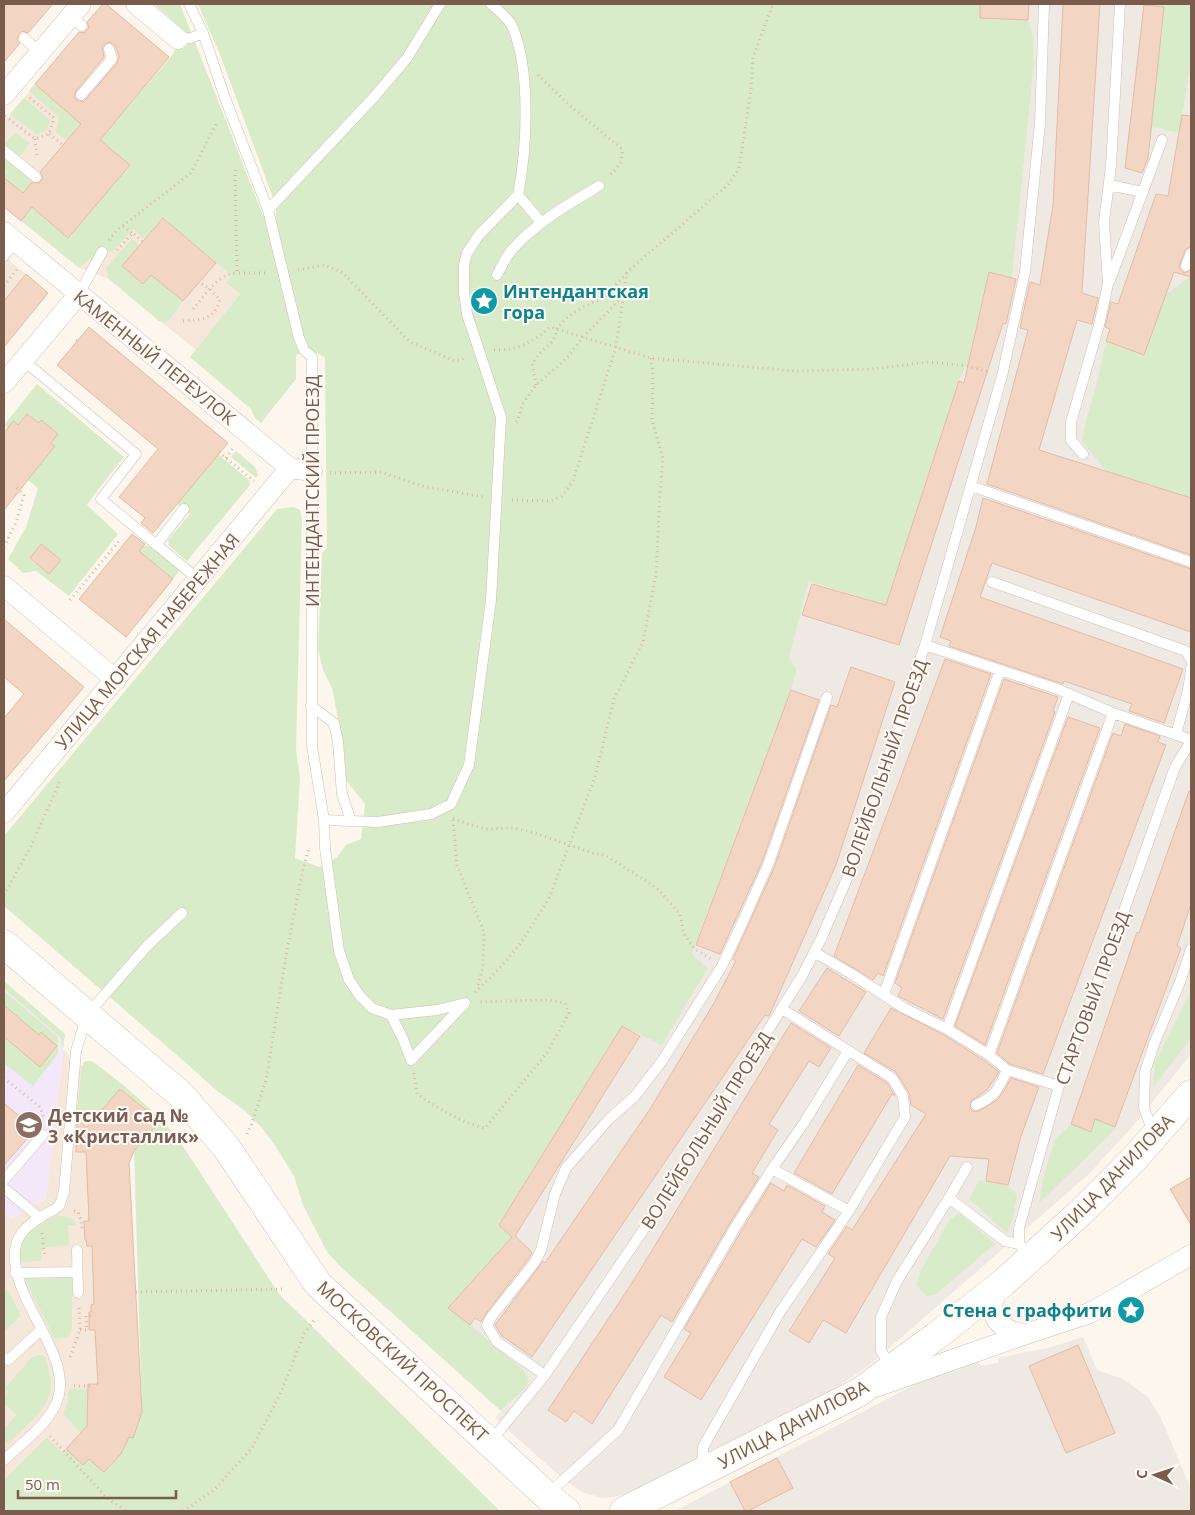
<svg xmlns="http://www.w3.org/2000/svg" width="1195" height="1515" font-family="'Open Sans',sans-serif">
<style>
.residential{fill:#f5e8da}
.industrial{fill:#efe9e4}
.education{fill:#f3e8fa}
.green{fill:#d8ecc9;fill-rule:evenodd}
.building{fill:#f3d5c3;stroke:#e6bba3;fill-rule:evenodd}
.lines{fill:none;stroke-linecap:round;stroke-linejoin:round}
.lane-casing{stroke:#d1beb0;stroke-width:11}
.street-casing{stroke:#d1beb0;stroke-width:21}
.secondary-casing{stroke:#d6c0b0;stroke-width:29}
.path{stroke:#d9b8a5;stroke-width:3;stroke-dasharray:1 4;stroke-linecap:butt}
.lane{stroke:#fff;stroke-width:10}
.street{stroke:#fff;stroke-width:20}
.secondary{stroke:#fff;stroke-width:28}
.labels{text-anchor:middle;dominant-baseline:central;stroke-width:4;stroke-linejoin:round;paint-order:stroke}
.culture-label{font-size:18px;font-weight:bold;fill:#0d838f;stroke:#fffaf3;text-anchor:start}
.street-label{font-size:18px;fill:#7a5c4d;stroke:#fffaf3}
.education-label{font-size:18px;font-weight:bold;fill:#785e54;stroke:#fffaf3;text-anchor:start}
</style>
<rect width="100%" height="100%" fill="#fdf6ec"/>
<path class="residential" d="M103 4H106L169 57 100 140 130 165 163 218 232 276 240 294 196 350 109 279 79 268 4 207V122Z
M4 256 48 293 4 347Z
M63 1050 82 1066 120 1089 136 1103 138 1101 160 1121 134 1151 129 1163 142 1412 133 1438 129 1437 121 1454 104 1472 89 1459 83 1465 61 1452 47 1437 4 1480V1332L21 1316 10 1293 4 1285V1212L12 1218 46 1199Z"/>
<path class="industrial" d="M1009 4H1191V1054L1133 1126 1090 1173 872 1363 827 1395 634 1491 615 1497 603 1498 584 1493 566 1481 546 1464 495 1418 526 1386 529 1380 524 1370 448 1308 512 1237 499 1225 622 1026 640 1036 708 968 692 954 791 690 797 669 789 658 809 580 885 605 959 381 969 360 989 272 1012 277 1034 64 1033 37 1008 19Z
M1083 1337 1097 1370 1123 1379 1148 1397 1161 1418 1191 1489V1511H675L929 1377 978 1361 981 1366 998 1363V1358L1052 1347Z"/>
<path class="education" d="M4 989 60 1037 63 1050 46 1199 12 1218 4 1212Z"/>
<path class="green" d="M154 4H180L264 218 276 217V206L221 57 198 4H1009L1008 19 1028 20 1033 37 1034 64 1012 278 989 272 969 360 959 381 886 605 809 581 789 658 797 669 791 690 692 954 708 968 662 1045 622 1026 499 1225 512 1237 449 1307 524 1370 529 1380 527 1386 501 1411 342 1268 327 1252 303 1205 294 1176 274 1144 262 1128 245 1111 216 1090 186 1063 4 906V836L277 509 293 507 300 510 302 519 296 749 300 777 295 858 319 867 337 857 346 845 361 839 365 804 345 779 344 749 332 688 323 670 318 649 322 553 327 548 325 358C313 349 309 351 296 355V379L261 423 255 418 251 409 190 357 240 294 226 283 232 276 163 218 145 240 133 229 113 251 98 252 79 268 21 220 32 207 68 238 130 165 100 140 173 54 183 30Z
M1144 4H1191V62L1179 133 1149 126 1164 7 1144 5Z
M35 84 81 124 67 141 56 132 59 117 29 91Z
M24 98 50 120 47 130 36 134 10 114Z
M15 132 30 143 20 156 5 144Z
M4 157 33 181 23 193 4 178 7 171 4 169Z
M132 239 140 245 123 266 143 284 151 275 183 301 171 318 165 322 159 321 109 279 106 268Z
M1190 277H1191V498L1106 471 1082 441 1087 416 1096 387 1106 341 1127 323Z
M37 384 124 457 94 495 87 505 118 534 69 596 36 571 23 573 8 559 26 527 38 488 28 480 55 446 51 443 58 434 41 421 39 423 27 414 18 425 13 421 8 428 4 425ZM41 545 60 560 49 574 30 559Z
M236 451 255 467 258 475 256 478 231 457Z
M218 454 249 480 250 485 187 561 169 546 168 540 190 514 177 504Z
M127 541 152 547 180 570 173 579Z
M4 981 65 1034 63 1050 60 1037 4 989Z
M4 991 58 1037V1054L33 1086 4 1063Z
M1191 991V1038L1153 1087 1155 1062Z
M88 1061H92C124 1085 154 1109 179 1140L279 1294 500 1511H4V1480L47 1437 61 1452 66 1449 89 1459 104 1472 121 1454 129 1437 133 1438 142 1412 134 1151 160 1121 138 1102 93 1121 77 1110 82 1066 84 1062Z
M1095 1119 1115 1127 1116 1129 1039 1203 1043 1179 1055 1139 1071 1124 1091 1132Z
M979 1180 1008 1185 1017 1195 1012 1222 1007 1233 969 1199Z
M960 1213 995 1244 935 1295 927 1296 916 1285 921 1270 950 1219Z
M57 1215 74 1219 76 1225H68L69 1245 42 1248 41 1261 25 1262 20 1260C16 1236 40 1225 57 1215Z
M72 1276V1325L69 1337 55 1339 24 1278Z
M4 1285 10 1293 21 1316 4 1332Z
M39 1355 45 1356C48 1367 51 1377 51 1388 50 1407 21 1431 8 1444L4 1439V1429L16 1415 4 1403V1396L8 1391 5 1388 31 1358Z
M69 1389H88L97 1416 81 1433 63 1414 68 1401Z"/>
<path class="building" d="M4 4H53L28 33 22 31 19 34 17 40 20 43 4 62Z
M103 4H106L169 57 100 140 130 165 68 238 32 207 21 221 4 207V178L23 193 32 182 39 183 43 178 40 172 81 124 35 84 79 32 84 33 87 30 89 27 87 22ZM110 42 116 47 119 57 117 63 86 99 83 102 77 100 74 97 76 91 104 57 102 47 107 43Z
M980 4H1029L1028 20 980 18Z
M1063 4H1100L1082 293 1098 298 1092 324 1077 320 1039 450 1191 498V555L987 484 1028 330 1020 328 1030 282 1040 285 1053 205Z
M1144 5 1164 7 1148 158 1142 173 1125 168Z
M1182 115 1191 116V246L1185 250 1179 267 1184 273 1191 270V277L1174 272 1144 355 1106 341 1110 329 1105 327 1111 302 1118 304 1156 194 1168 196Z
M163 218 216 263 183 301 151 275 143 284 122 266Z
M989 272 1016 279 1006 324 1003 323 899 645 802 615 812 584 886 605 959 381 964 383Z
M26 274 48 293 4 347V301Z
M89 327 228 443 153 533 141 523 145 518 119 497 158 449 57 365Z
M27 414 39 423 41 420 58 434 51 443 55 446 4 510V433L13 421 18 425Z
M983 498 1191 569V632L992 563 980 597 1183 669 1164 723 1129 711 1132 704 1064 681 1063 684 949 646 951 641 940 637 976 527Z
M132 534 145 544 139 551 173 579 126 637 79 599Z
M41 544 61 560 49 574 30 558Z
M4 619 84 687 4 781V718L24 694 4 677Z
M945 659 991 674 883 976 878 973 873 980 834 956Z
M851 667 895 682 836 865 769 1016 765 1015 532 1357 502 1336 495 1325 543 1261 545 1263 650 1109 714 1003 736 961 733 959 774 868 831 705 837 707Z
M1004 679 1058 697 1053 711 1055 712 943 1019 898 996 902 988 895 983Z
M791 690 819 700 762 862 720 954 696 945Z
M1068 717 1100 728 985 1045 955 1026Z
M1125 724 1160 736 1158 742 1166 745 1043 1074 1010 1064 997 1053 1113 733 1121 736Z
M1189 791H1191V904L1177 946 1181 948 1115 1127 1095 1119 1091 1132 1071 1124 1137 932 1139 933Z
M827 968 866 992 839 1036 799 1011Z
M4 1005 39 1035 41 1032 57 1046 40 1067 4 1037Z
M891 1008 944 1035 985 1061 999 1072 987 1090 971 1101 970 1108 973 1111H979L997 1100 1004 1091 1011 1078 1039 1087 1021 1136 1008 1185 986 1181 989 1159 950 1156 846 1333 823 1320 809 1343 789 1331 835 1258 828 1254 847 1226 852 1230 926 1114 911 1105 909 1093 896 1072 864 1053Z
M791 1023 831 1048 819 1067 809 1061 769 1124 778 1130 752 1173 759 1177 730 1223 672 1322 661 1315 592 1424 574 1411 566 1422 548 1410 632 1283Z
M622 1026 640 1036 515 1236 532 1252 529 1258 487 1312 481 1322 475 1318 470 1325 448 1308 512 1237 499 1225Z
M858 1065 887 1083 895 1096 892 1094 832 1194 794 1173Z
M120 1089 160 1121 134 1151 129 1163 142 1412 133 1438 129 1437 121 1454 104 1472 89 1459 83 1465 66 1449 87 1426 88 1384H98L95 1330H89V1312H91V1305L94 1304 92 1246H87L86 1240H85L84 1221H89L86 1152H76L77 1120 87 1127Z
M4 1103 35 1130 4 1165Z
M1191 1177V1225L1170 1189Z
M771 1183 784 1191 787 1185 825 1206 822 1212 835 1220 816 1247 802 1239 701 1400 664 1377 691 1333 684 1329 742 1230Z
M1078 1345 1115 1433 1066 1453 1029 1366Z
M777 1458 793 1488 748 1511H745L730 1482Z"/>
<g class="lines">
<g class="lane-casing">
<path id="lane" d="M189 4 203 33 225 98 268 210 299 338 304 350 312 357V746L324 820 325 848 339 951 349 980 360 996 372 1008 391 1015 437 1010 465 1003 411 1060 403 1039 391 1015
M491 4C498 10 508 18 512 26 531 68 527 150 518 195L541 222
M71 16 82 26
M24 38 40 53
M178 39 191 38 203 33
M81 95 112 59 109 49
M4 151 36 177
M1109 185 1143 192
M268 210 374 97 407 58 440 4
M4 256 15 242
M1186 266 1191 253
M497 275C501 268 505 258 511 251 535 223 567 205 599 186
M1110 280 1162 140
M79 294 102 252
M23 360 136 454 101 499 198 579
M1083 454 1071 440V422L1099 325 1108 284 1104 222 1111 166 1120 4
M971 486 1191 562
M156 545 184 509
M992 582 1186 651 1191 660
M925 645 1060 690 1113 713 1191 740
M311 706 334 723 338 742 342 794 351 821
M1176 735C1181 713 1190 691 1191 668
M324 820 378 822 431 814 451 804 469 765 491 600 501 417 467 314 464 292V265L467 253 479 235 518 195
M814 952 850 973 904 1008 947 1029 989 1055 1007 1070 1059 1086
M884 994 1000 670
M947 1029 1069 694
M989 1055 1113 713
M976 1105C996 1096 998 1089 1007 1070
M1153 1132 1144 1108 1145 1072 1154 1044 1180 982 1191 949
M772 1169 849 1211
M4 1180 43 1135
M4 1188 40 1218
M949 1198 1005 1241 1019 1244
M77 1250 78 1293
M1031 1257 1019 1244V1228L1059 1086 1121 919 1175 767 1191 741
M15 1273 77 1272
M4 1358 8 1360 42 1329
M891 1367 881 1351V1317L897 1281 949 1198 967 1167
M545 1375 497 1342 487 1325 492 1316 535 1262 541 1250 555 1194 566 1168 609 1119 635 1096 662 1061 722 966 739 930 768 865 827 697
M491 1441 545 1375 642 1232 802 976 821 939 852 867 925 645 1002 376 1025 272 1040 123 1044 4
M4 1460C21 1444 45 1427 56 1404 77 1357 10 1302 15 1250 17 1231 34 1221 49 1212 52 1211 57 1208 59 1206 61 1203 62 1196 64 1192L76 1051 87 1015 147 946 182 913
M703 1468V1447L780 1312 849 1211 905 1117 903 1096 892 1078 782 1009
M548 1494 618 1430 736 1226 772 1169 804 1123 848 1051"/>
</g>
<g class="street-casing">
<path id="street" d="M136 4 178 39
M4 95 81 4
M4 232 290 468 312 471
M4 383 79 294
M4 586 116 680
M4 813 290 468
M1002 1284C999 1289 994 1296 993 1302 989 1322 1012 1336 1029 1333
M878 1386 1029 1333 1090 1313 1191 1255"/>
</g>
<g class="secondary-casing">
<path id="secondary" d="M4 944 181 1095 226 1147 318 1284 546 1495 566 1511
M624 1511 858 1393 935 1337 1004 1282 1080 1213 1135 1158 1191 1094"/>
</g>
<path class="path" d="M538 75 568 104 622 149C623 162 618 167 609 176
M5 116 35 139 49 134 54 118 29 97
M49 134 63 145
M35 139 37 158
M235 170 237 273H267
M123 226 132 233
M109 240 116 231 191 173 217 122
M117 250 133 233 143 242
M298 270 324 265 342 272 410 342 455 361 467 358
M4 286 17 269
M4 299 5 300
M193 309C205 296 217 274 237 273
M183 321C202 319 213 321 220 300L210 289 199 282
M76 340 78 341
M494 350C518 351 533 342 550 327L651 358 794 371 873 369 929 362 967 366 989 372
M536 385 532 364 539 354 553 341 557 329 565 319 581 308 604 297 627 273
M516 422 518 420 522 405 536 385 566 359 583 337 624 295
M219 452 254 481
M226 458 233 448
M330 473 381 472 422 486 483 497
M512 500 551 501 562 496 573 481 616 347 627 272 729 184 739 168 751 90 753 57 773 4
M4 547 17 520 24 495 15 486
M70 600 119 541
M453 819 485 829 514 828 535 833 592 853 605 855 657 888 680 914 684 934 695 949 711 959
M453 820 457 865 484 932 483 967 477 989
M4 895 31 846 61 779
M475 992 497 971 521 943 549 898 595 777 614 699 643 642 656 574 660 495 663 459 652 420 653 376 651 358
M414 1073 417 1094C439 1109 460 1122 485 1128L547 1053 569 1013 565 1003 547 1000 478 1002
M4 1078 40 1107 44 1119
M247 1134 252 1123 266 1080 287 950 303 869 309 848
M74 1211 78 1212 81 1220 82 1229
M42 1233 45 1257
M136 1292 284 1289
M80 1330H87L86 1316H91
M70 1357 80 1330 79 1307
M74 1386H93
M50 1436 106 1497 126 1511
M183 1511 213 1491 252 1448 281 1392 304 1334 315 1319"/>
<use href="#lane" class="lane"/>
<use href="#street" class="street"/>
<use href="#secondary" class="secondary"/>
</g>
<defs>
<g id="sight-disc" transform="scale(1.4375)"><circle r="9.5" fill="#0f9aa8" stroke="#fffaf3"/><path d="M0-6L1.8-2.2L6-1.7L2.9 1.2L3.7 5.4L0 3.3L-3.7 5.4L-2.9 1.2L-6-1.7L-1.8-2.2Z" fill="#fff"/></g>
<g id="school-disc" transform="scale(1.4375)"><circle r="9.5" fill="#8d6e63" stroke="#fffaf3"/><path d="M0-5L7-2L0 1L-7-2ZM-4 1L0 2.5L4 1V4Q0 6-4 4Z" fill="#fff"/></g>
</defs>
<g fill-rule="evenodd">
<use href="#sight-disc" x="484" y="301"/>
<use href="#school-disc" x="29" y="1125"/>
<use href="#sight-disc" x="1131" y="1310"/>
</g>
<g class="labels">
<g class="culture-label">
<text x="503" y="291">Интендантская<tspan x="503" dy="21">гора</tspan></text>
<text x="1112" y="1310" text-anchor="end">Стена с граффити</text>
</g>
<g class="street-label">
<text transform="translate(155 357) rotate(39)">КАМЕННЫЙ ПЕРЕУЛОК</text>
<text transform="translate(312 491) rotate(-90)">ИНТЕНДАНТСКИЙ ПРОЕЗД</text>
<text transform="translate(147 641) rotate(-50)">УЛИЦА МОРСКАЯ НАБЕРЕЖНАЯ</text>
<text transform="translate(884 768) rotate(-71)">ВОЛЕЙБОЛЬНЫЙ ПРОЕЗД</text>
<text transform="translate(1092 998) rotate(-70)">СТАРТОВЫЙ ПРОЕЗД</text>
<text transform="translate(706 1130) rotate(-58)">ВОЛЕЙБОЛЬНЫЙ ПРОЕЗД</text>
<text transform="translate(1112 1177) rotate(-46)">УЛИЦА ДАНИЛОВА</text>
<text transform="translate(403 1361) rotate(43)">МОСКОВСКИЙ ПРОСПЕКТ</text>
<text transform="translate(793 1424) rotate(-28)">УЛИЦА ДАНИЛОВА</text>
</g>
<g class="education-label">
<text x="48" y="1115">Детский сад №<tspan x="48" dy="21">3 «Кристаллик»</tspan></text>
</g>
</g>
<rect width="1195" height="1515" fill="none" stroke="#7a5c4d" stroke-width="10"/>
<g transform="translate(1155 1475) rotate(273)" stroke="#fffaf3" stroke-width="4" paint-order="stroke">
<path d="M0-4L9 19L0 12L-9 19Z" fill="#7a5c4d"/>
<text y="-8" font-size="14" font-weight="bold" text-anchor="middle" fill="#7a5c4d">С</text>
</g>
<path d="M18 1490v8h158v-8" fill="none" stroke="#7a5c4d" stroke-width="2.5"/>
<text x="25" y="1490" font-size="15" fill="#7a5c4d" stroke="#fffaf3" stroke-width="4" paint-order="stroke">50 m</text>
</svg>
